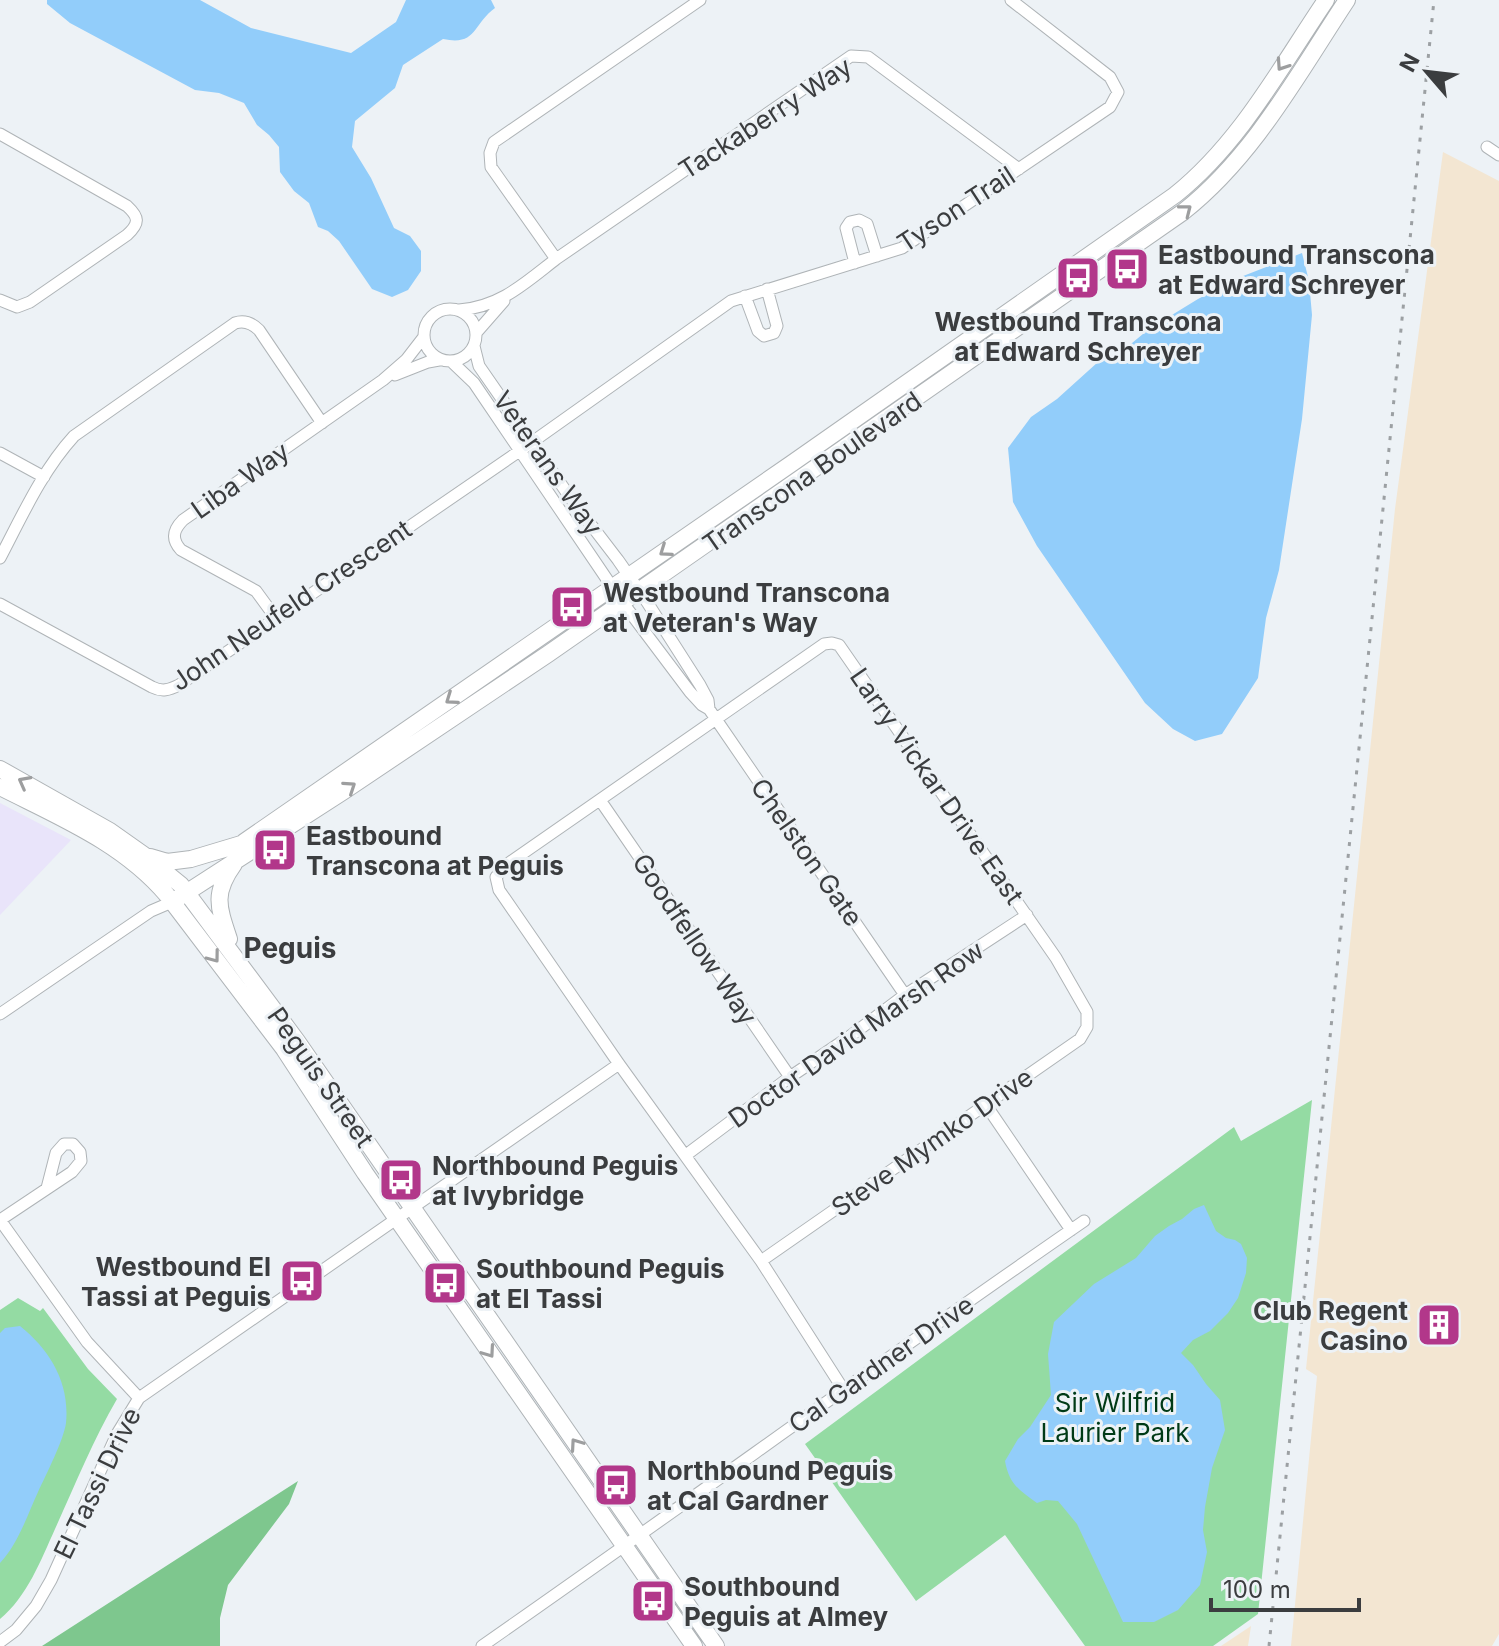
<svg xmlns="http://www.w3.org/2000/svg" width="1499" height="1646" font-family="Inter,sans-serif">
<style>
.commercial{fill:#f3e6d2}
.industrial{fill:#e9e4fa}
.green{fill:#94dba3}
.forest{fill:#7ec78e}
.water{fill:#92cdfa}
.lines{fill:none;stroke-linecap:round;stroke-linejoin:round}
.street-casing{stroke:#afb4b7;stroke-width:13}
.secondary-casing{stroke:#afb4b7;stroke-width:18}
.street{stroke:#fff;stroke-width:11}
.secondary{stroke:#fff;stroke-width:16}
.rail{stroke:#9ca0a3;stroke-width:3;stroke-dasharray:4 8;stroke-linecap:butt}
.oneway{stroke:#9d9e9f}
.labels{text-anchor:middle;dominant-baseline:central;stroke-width:6;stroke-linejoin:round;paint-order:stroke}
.street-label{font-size:26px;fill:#3b3d3f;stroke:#edf2f6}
.poi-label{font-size:26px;font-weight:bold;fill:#3b3d3f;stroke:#edf2f6;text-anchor:start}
.park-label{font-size:26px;fill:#003a16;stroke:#edf2f6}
.neighbourhood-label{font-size:28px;font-weight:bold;fill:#3b3d3f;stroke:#edf2f6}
</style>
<rect width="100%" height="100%" fill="#edf2f6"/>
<path class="commercial" d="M1443 152 1499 181V1634L1492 1646H1291L1317 1376 1306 1369 1395 509Z
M1251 1626 1248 1646H1221Z"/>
<path class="industrial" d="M0 803 71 840 0 915Z"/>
<path class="green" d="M1312 1100 1258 1614 1213 1646H1085L1005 1535 916 1601 805 1444 1234 1127 1241 1141Z
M18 1298 40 1311 43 1308 88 1369 117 1399C93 1440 75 1485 55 1529 41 1560 27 1597 0 1619V1310Z"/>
<path class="forest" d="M298 1481 289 1504 228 1585 220 1618V1646H42Z"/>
<path class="water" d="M47 0H200L251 28 351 53 396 22 406 0H491L495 8C472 25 477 46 443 39L403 65 395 88 355 121 352 147 371 178 394 228 410 236 421 251V271L408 290 392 297 372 289 339 241 328 231 318 227 309 203 294 191 280 172 279 147 269 135 257 125 244 103 219 93 195 90 70 23 47 4Z
M1302 253 1309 281 1312 315 1302 419 1279 570 1266 618 1258 678 1222 734 1195 741 1173 729 1145 703 1037 546 1013 502 1008 448 1031 417 1057 399 1098 362 1126 348 1149 329 1198 299 1238 278Z
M1204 1205 1216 1231 1226 1238 1235 1240 1241 1244 1247 1258 1246 1273 1238 1298 1228 1313 1210 1331 1193 1340 1181 1353 1193 1365 1206 1384 1220 1400 1225 1430 1212 1468 1205 1507 1203 1530 1207 1552 1200 1585 1178 1610 1154 1622H1123L1077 1524 1058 1501 1046 1500 1037 1503C1019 1490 1009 1484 1005 1461L1018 1439 1030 1427 1051 1395 1048 1354 1054 1322 1094 1284 1136 1258 1155 1236 1169 1226 1182 1219 1194 1209Z
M20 1326C50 1350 70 1383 66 1423 64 1439 46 1475 38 1492 27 1516 18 1544 0 1563V1333L5 1328Z"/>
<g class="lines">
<g class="street-casing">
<path id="street" d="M0 134 127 206C139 217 140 223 127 235L30 302 17 307 0 300
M1487 147 1499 155
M556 259 491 167 490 153 494 142 700 0
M855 263 846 228 850 222 859 220 867 224 877 256
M745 296 758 331 764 336 774 333 777 326 767 289
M424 335a26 26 0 1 1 52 0a26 26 0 1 1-52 0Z
M459 310C500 307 525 283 556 259L851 56 868 57 1019 169
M476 333 504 301
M474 346 479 366 572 500 618 560 647 602 700 685 708 700 709 709
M452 362 474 383 623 603 690 692 702 705 709 709 905 995
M395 375 428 362 439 360
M0 453 44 477
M0 558C22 516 42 471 74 436L235 323C244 320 252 323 259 330L322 423
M0 604 152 687C162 692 169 690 179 685L521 450 731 301 902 248 1110 107 1118 92 1110 77 1011 0
M275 617 256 591 181 550C171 539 173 530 183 520L383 380 406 360 423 338
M600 800 790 1077
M0 1014 151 911 172 902
M986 1105 1071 1230
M686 1155 790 1077 849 1037 905 995 1027 915
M0 1220 87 1342 139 1398
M0 1220 72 1172 81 1161 80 1152 73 1144H64L56 1153 47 1188
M761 1261 1080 1039 1087 1027V1012L1056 958 839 645 832 643 824 644 506 865 496 877 499 890 619 1064 761 1261 843 1389
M0 1642 16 1630 36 1606 51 1580 117 1434 139 1398 619 1064
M482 1646C683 1506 881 1361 1084 1221"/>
</g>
<g class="secondary-casing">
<path id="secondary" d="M0 769 110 831 144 855 181 885 297 1041 716 1646
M0 787C59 817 123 843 167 895L284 1049 365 1173 694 1646
M244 842 791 464 1175 195C1240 143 1280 68 1326 0
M150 857 167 862 191 859 241 844
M172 902 344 791 548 654 1183 212C1254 156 1298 74 1347 0
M229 939C218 906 213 893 234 864"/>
</g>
<use href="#street" class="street"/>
<use href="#secondary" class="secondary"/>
<path class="rail" d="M1269 1646 1434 0"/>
</g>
<defs><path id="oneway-chevron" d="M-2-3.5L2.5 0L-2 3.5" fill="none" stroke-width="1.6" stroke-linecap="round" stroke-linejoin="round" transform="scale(2)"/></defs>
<g class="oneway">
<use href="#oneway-chevron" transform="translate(1282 65) rotate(124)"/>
<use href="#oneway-chevron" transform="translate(1186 210) rotate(-38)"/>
<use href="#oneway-chevron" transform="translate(665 551) rotate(145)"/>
<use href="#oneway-chevron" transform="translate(451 699) rotate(145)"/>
<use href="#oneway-chevron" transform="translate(24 782) rotate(-152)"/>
<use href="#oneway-chevron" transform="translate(350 787) rotate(-34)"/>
<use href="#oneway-chevron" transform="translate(214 957) rotate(53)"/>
<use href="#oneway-chevron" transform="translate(489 1352) rotate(55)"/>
<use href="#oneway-chevron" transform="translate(576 1444) rotate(-125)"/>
</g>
<defs>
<g id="bus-square" transform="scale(2.3)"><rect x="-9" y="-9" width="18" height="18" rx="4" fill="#b2378a" stroke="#edf2f6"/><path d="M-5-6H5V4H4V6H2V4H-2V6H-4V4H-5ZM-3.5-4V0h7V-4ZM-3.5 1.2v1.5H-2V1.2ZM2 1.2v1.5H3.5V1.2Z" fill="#fff"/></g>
<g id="building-square" transform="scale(2.3)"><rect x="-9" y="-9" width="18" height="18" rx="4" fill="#b2378a" stroke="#edf2f6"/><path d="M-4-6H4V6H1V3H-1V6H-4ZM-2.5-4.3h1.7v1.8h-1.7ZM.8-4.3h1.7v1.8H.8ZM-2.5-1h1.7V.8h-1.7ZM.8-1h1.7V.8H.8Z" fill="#fff"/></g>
</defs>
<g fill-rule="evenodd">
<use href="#bus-square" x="1127" y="269"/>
<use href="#bus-square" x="1078" y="278"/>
<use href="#bus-square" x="572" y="607"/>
<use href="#bus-square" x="275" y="850"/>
<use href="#bus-square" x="401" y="1180"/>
<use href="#bus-square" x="302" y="1281"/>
<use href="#bus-square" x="445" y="1283"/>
<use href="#building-square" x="1439" y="1325"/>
<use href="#bus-square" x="616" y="1485"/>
<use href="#bus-square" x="653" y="1601"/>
</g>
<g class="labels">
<g class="street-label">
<text transform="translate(765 118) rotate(-33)">Tackaberry Way</text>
<text transform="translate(956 209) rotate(-33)">Tyson Trail</text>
<text transform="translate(548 463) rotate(55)">Veterans Way</text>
<text transform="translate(812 472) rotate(-35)">Transcona Boulevard</text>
<text transform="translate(240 480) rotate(-35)">Liba Way</text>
<text transform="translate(291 605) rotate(-34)">John Neufeld Crescent</text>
<text transform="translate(937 786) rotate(55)">Larry Vickar Drive East</text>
<text transform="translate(807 852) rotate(55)">Chelston Gate</text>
<text transform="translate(695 939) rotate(56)">Goodfellow Way</text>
<text transform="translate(856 1034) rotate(-35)">Doctor David Marsh Row</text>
<text transform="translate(321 1077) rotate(55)">Peguis Street</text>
<text transform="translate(932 1142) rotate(-35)">Steve Mymko Drive</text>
<text transform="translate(881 1364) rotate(-35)">Cal Gardner Drive</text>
<text transform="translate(97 1483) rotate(-64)">El Tassi Drive</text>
</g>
<g class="poi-label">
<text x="1158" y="254">Eastbound Transcona<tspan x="1158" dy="30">at Edward Schreyer</tspan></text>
<text x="1078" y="321" text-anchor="middle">Westbound Transcona<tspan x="1078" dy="30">at Edward Schreyer</tspan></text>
<text x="603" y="592">Westbound Transcona<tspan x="603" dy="30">at Veteran's Way</tspan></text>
<text x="306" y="835">Eastbound<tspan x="306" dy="30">Transcona at Peguis</tspan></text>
<text x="432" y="1165">Northbound Peguis<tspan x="432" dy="30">at Ivybridge</tspan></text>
<text x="271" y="1266" text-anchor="end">Westbound El<tspan x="271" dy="30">Tassi at Peguis</tspan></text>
<text x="476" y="1268">Southbound Peguis<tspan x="476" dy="30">at El Tassi</tspan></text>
<text x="1408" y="1310" text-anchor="end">Club Regent<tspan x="1408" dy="30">Casino</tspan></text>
<text x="647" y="1470">Northbound Peguis<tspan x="647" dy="30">at Cal Gardner</tspan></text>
<text x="684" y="1586">Southbound<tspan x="684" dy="30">Peguis at Almey</tspan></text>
</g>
<g class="park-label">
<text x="1115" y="1402">Sir Wilfrid<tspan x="1115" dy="30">Laurier Park</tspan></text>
</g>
<g class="neighbourhood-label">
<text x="290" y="948">Peguis</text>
</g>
</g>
<g transform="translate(1427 72) rotate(298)" stroke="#edf2f6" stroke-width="6" paint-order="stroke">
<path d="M0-6L14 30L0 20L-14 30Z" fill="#3b3d3f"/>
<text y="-12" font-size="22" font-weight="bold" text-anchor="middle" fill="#3b3d3f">N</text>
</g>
<path d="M1211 1598v12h148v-12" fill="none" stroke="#3b3d3f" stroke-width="4"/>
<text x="1223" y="1598" font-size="24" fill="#3b3d3f" stroke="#edf2f6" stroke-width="6" paint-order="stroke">100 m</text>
</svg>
